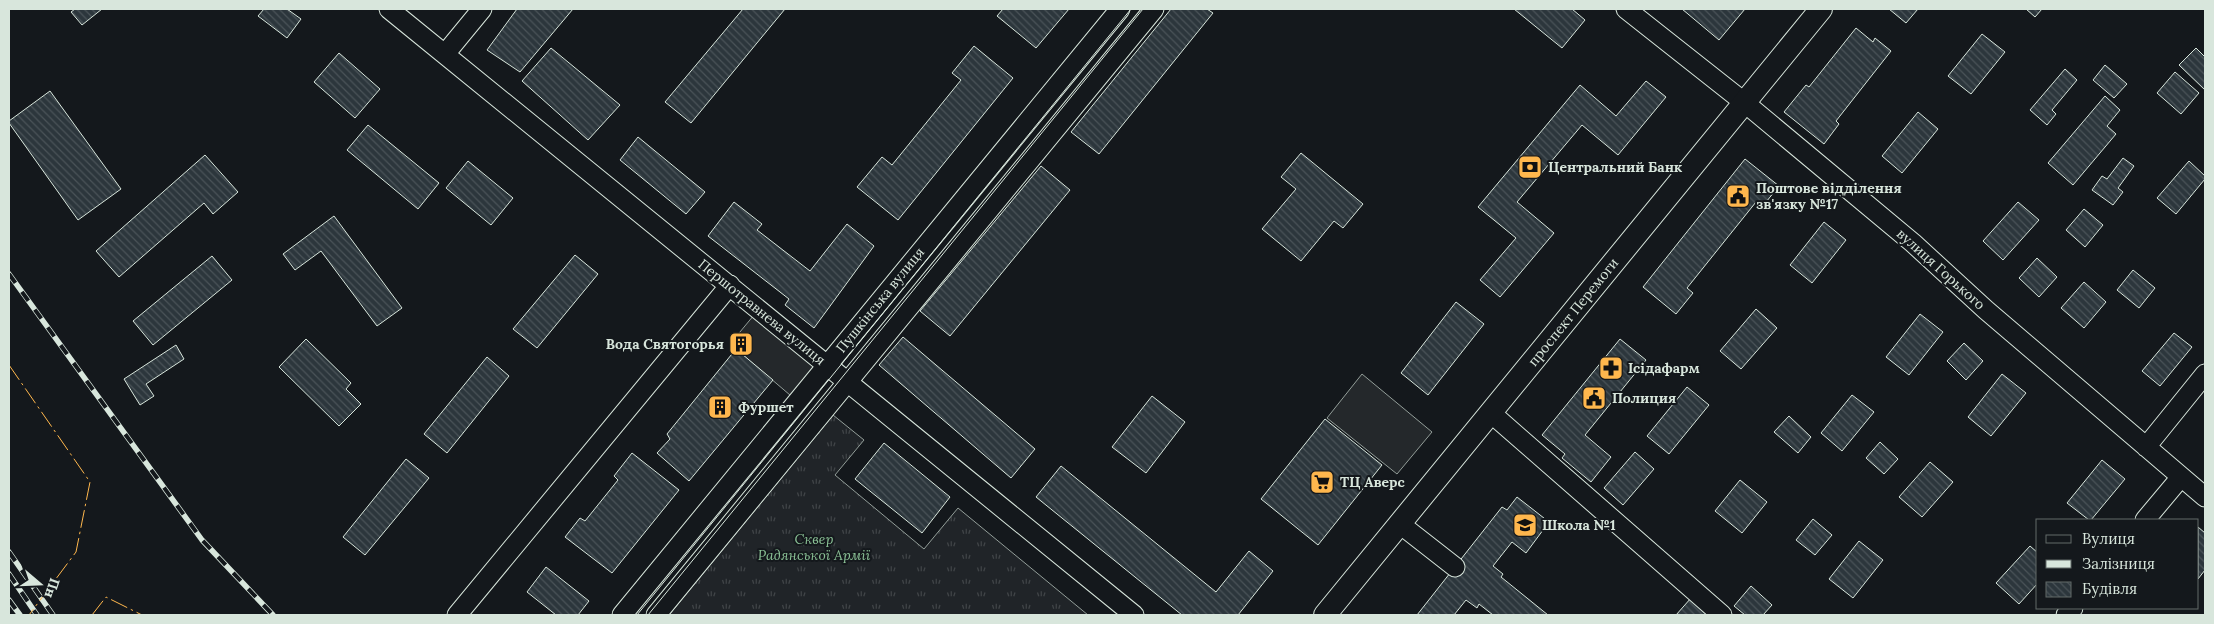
<svg xmlns="http://www.w3.org/2000/svg" width="2214" height="624" font-family="Lora,serif">
<style>
.grass{fill:url(#grass-tufts);stroke:#939e99}
.parking{fill:#24282b;stroke:#939e99}
.building{fill:url(#building-back-hatch);stroke:#d8e6dc}
.lines{fill:none;stroke-linecap:round;stroke-linejoin:round}
.minor-casing{stroke:#d8e6dc;stroke-width:21}
.major-casing{stroke:#d8e6dc;stroke-width:24}
.minor{stroke:#14181c;stroke-width:19}
.major{stroke:#14181c;stroke-width:22}
.tram{stroke:#d8e6dc;stroke-width:1}
.rail-casing{stroke:#d8e6dc;stroke-width:5.5}
.rail{stroke:#14181c;stroke-width:4;stroke-dasharray:11;stroke-linecap:butt}
.power{stroke:#ffb74d;stroke-width:1;stroke-dasharray:18 4 2.5 4;stroke-linecap:butt}
.labels{text-anchor:middle;dominant-baseline:central;stroke-width:4;stroke-linejoin:round;paint-order:stroke}
.poi-label{font-size:14px;font-weight:bold;fill:#d8e6dc;stroke:#14181c;text-anchor:start}
.street-label{font-size:14px;fill:#d8e6dc;stroke:#14181c}
.park-label{font-size:14px;font-style:italic;fill:#8ac095;stroke:#14181c}
</style>
<defs>
<pattern id="grass-tufts" width="24" height="20" patternUnits="userSpaceOnUse" patternTransform="scale(1.25)"><rect width="24" height="20" fill="#202428"/><path d="M3 7l-1-3M5 7V3M7 7l1-3M15 17l-1-3M17 17v-4M19 17l1-3" fill="none" stroke="#404447"/></pattern>
<pattern id="building-back-hatch" width="6" height="6" patternUnits="userSpaceOnUse" patternTransform="scale(1.25)"><rect width="6" height="6" fill="#2c363c"/><path d="M-1 5l2 2M0 0l6 6M5-1l2 2" fill="none" stroke="#4a5358"/></pattern>
</defs>
<rect width="100%" height="100%" fill="#14181c"/>
<path class="grass" d="M833 415 864 440 835 475 924 549 958 508 1088 615H669Z"/>
<path class="parking" d="M759 309 827 365 797 401 730 344Z
M1362 374 1432 432 1397 474 1327 418Z"/>
<path class="building" d="M75 9H102L82 25 71 12Z
M264 9H287L301 19 287 38 258 16Z
M517 9H573L520 72 487 50Z
M743 9H785L691 123 665 102Z
M1003 9H1069L1036 48 997 16Z
M1171 9H1207L1213 13 1099 154 1071 132Z
M1514 9H1572L1585 20 1562 48Z
M1682 9H1745L1719 40Z
M1889 9H1918L1906 23Z
M2026 9H2042L2035 17Z
M1856 28 1873 42 1875 38 1891 51 1836 121 1839 124 1824 144 1784 112 1806 85 1809 87Z
M1982 34 2005 52 1971 94 1948 76Z
M974 46 1013 78 898 220 857 187 882 157 892 165 961 80 952 73Z
M551 48 620 105 588 140 522 81Z
M2196 48 2205 57V90L2179 65Z
M339 53 380 89 355 118 314 82Z
M2105 65 2127 84 2114 98 2093 80Z
M2065 69 2077 80 2052 110 2056 114 2047 125 2030 110Z
M2175 72 2199 93 2181 114 2157 93Z
M1646 81 1666 97 1618 155 1582 125 1517 202 1554 233 1500 297 1480 280 1516 238 1478 207 1580 85 1616 116Z
M50 91 121 189 78 220 9 123V121Z
M2105 96 2120 110 2107 126 2116 134 2073 185 2048 163Z
M1918 112 1938 129 1902 173 1882 156Z
M368 125 439 183 418 209 347 150Z
M638 137 705 192 686 214 620 160Z
M1301 153 1363 204 1343 228 1334 221 1301 261 1262 229 1296 189 1281 177Z
M205 155 238 192 213 214 204 203 119 277 96 251Z
M2123 158 2134 166 2118 188 2123 192 2113 205 2092 190 2102 176 2107 179Z
M1745 159 1779 186 1762 207 1756 202 1687 288 1693 293 1676 314 1643 287Z
M468 161 513 198 491 225 446 188Z
M2189 161 2205 176V179L2176 214 2157 198Z
M1041 166 1070 190 950 336 920 311Z
M734 202 762 224 757 230 810 271 847 224 874 246 814 328 785 305 789 299 708 236Z
M2018 202 2039 220 2003 260 1983 241Z
M2084 209 2103 225 2085 247 2066 230Z
M334 216 402 308 377 326 321 251 295 270 283 254Z
M1824 222 1846 240 1812 283 1790 265Z
M575 255 598 274 537 348 513 329Z
M212 256 232 280 153 345 133 321Z
M2037 258 2057 277 2039 297 2019 278Z
M2133 270 2155 288 2139 308 2117 290Z
M2084 282 2106 302 2084 328 2061 308Z
M1456 302 1484 324 1428 395 1401 373Z
M1756 309 1777 328 1741 369 1720 351Z
M1920 314 1943 332 1909 375 1886 357Z
M2174 333 2192 347 2160 386 2142 371Z
M903 337 1035 449 1011 478 879 365Z
M736.5 344a5.5 5.5 0 1 1 11 0a5.5 5.5 0 1 1-11 0Z
M306 339 351 383 346 389 361 404 339 426 279 367Z
M1620 339 1646 360 1585 435 1611 457 1591 482 1562 458 1565 454 1542 435Z
M1964 343 1983 361 1966 380 1947 361Z
M176 345 184 359 146 384 154 396 140 405 124 379Z
M736 349 773 380 689 481 657 453 670 439 667 434Z
M487 357 509 376 447 453 424 434Z
M2002 374 2026 393 1991 436 1968 417Z
M1687 387 1709 405 1669 454 1647 436Z
M1852 395 1874 412 1842 451 1821 433Z
M1152 396 1185 422 1146 473 1112 447Z
M1789 416 1811 437 1798 453 1774 432Z
M1325 419 1382 465 1318 545 1261 499Z
M1880 442 1898 459 1884 474 1866 458Z
M884 443 950 497 922 533 855 479Z
M1635 452 1654 469 1623 505 1604 488Z
M632 453 679 490 612 573 565 537 580 518 585 521 618 480 614 476Z
M406 459 429 478 365 555 343 537Z
M2102 460 2125 479 2091 520H2089L2067 503Z
M1930 462 1953 482 1922 517 1899 497Z
M1061 466 1216 592 1249 551 1273 571 1238 615H1182L1036 497Z
M1740 480 1767 502 1742 533 1715 511Z
M1517 497 1549 522 1526 553 1512 542 1493 566 1503 574 1501 577 1548 615H1493L1479 604 1477 608 1466 600 1454 615H1417L1502 507 1507 510Z
M1813 519 1832 535 1815 555 1796 540Z
M2198 527 2205 533V570L2198 579Z
M1859 541 1883 560 1853 598 1829 579Z
M2030 546 2038 553V583L2019 604 1996 583Z
M546 567 589 601 578 615H556L527 592Z
M1751 586 1772 605 1763 615H1745L1734 606Z
M1691 598 1711 615H1676Z"/>
<g class="lines">
<g class="minor-casing">
<path id="minor" d="M389 9 1134 615
M1626 9 1745 103 1913 243 1986 310 2205 497
M445 54 482 9
M1491 413 1722 615
M2146 447 2205 374
M2145 520 2181 477
M1400 524 1455 567
M457 615 730 285
M622 615 1120 9
M656 615 1154 9
M2066 615 2073 608"/>
</g>
<g class="major-casing">
<path id="major" d="M1325 615 1821 9"/>
</g>
<use href="#minor" class="minor"/>
<use href="#major" class="major"/>
<path class="tram" d="M637 615 1131 9
M648 615 1143 9"/>
<g class="rail-casing">
<path id="rail" d="M9 274 202 540 273 615
M9 552 53 615
M9 574 37 615
M9 600 20 615"/>
</g>
<use href="#rail" class="rail"/>
<path class="power" d="M9 365 90 482 76 552 29 615
M92 615 106 597 142 615"/>
</g>
<defs>
<g id="bank-square" transform="scale(1.25)"><rect x="-9" y="-9" width="18" height="18" rx="4" fill="#ffb74d" stroke="#14181c"/><path d="M-6-4H6V4H-6ZM0-2.3a2.3 2.3 0 1 0 0 4.6a2.3 2.3 0 1 0 0-4.6Z" fill="#111"/></g>
<g id="civic-square" transform="scale(1.25)"><rect x="-9" y="-9" width="18" height="18" rx="4" fill="#ffb74d" stroke="#14181c"/><path d="M-.6-6.5H3V-4.5H.6V-3L4-1V1h2V6H-6V1h2V-1L-.6-3ZM-1.2 2.5V6h2.4V2.5Z" fill="#111"/></g>
<g id="building-square" transform="scale(1.25)"><rect x="-9" y="-9" width="18" height="18" rx="4" fill="#ffb74d" stroke="#14181c"/><path d="M-4-6H4V6H1V3H-1V6H-4ZM-2.5-4.3h1.7v1.8h-1.7ZM.8-4.3h1.7v1.8H.8ZM-2.5-1h1.7V.8h-1.7ZM.8-1h1.7V.8H.8Z" fill="#111"/></g>
<g id="pharmacy-square" transform="scale(1.25)"><rect x="-9" y="-9" width="18" height="18" rx="4" fill="#ffb74d" stroke="#14181c"/><path d="M-2-6h4v4h4v4h-4v4h-4v-4h-4v-4h4Z" fill="#111"/></g>
<g id="supermarket-square" transform="scale(1.25)"><rect x="-9" y="-9" width="18" height="18" rx="4" fill="#ffb74d" stroke="#14181c"/><path d="M-6-5.5h2.5l.6 2H6L4.5 2H-2.5L-4.4-4H-6ZM-1.5 3.2a1.3 1.3 0 1 0 .1 0ZM3 3.2a1.3 1.3 0 1 0 .1 0Z" fill="#111"/></g>
<g id="school-square" transform="scale(1.25)"><rect x="-9" y="-9" width="18" height="18" rx="4" fill="#ffb74d" stroke="#14181c"/><path d="M0-5L7-2L0 1L-7-2ZM-4 1L0 2.5L4 1V4Q0 6-4 4Z" fill="#111"/></g>
</defs>
<g fill-rule="evenodd">
<use href="#bank-square" x="1530" y="167"/>
<use href="#civic-square" x="1738" y="196"/>
<use href="#building-square" x="741" y="344"/>
<use href="#pharmacy-square" x="1611" y="368"/>
<use href="#civic-square" x="1594" y="398"/>
<use href="#building-square" x="720" y="407"/>
<use href="#supermarket-square" x="1322" y="482"/>
<use href="#school-square" x="1525" y="525"/>
</g>
<g class="labels">
<g class="poi-label">
<text x="1548" y="167">Центральний Банк</text>
<text x="1756" y="188">Поштове відділення<tspan x="1756" dy="16">зв'язку №17</tspan></text>
<text x="724" y="344" text-anchor="end">Вода Святогорья</text>
<text x="1628" y="368">Ісідафарм</text>
<text x="1612" y="398">Полиция</text>
<text x="738" y="407">Фуршет</text>
<text x="1340" y="482">ТЦ Аверс</text>
<text x="1542" y="525">Школа №1</text>
</g>
<g class="street-label">
<text transform="translate(1941 269) rotate(42)">вулиця Горького</text>
<text transform="translate(880 300) rotate(-51)">Пушкінська вулиця</text>
<text transform="translate(762 312) rotate(39)">Першотравнева вулиця</text>
<text transform="translate(1573 312) rotate(-51)">проспект Перемоги</text>
</g>
<g class="park-label">
<text x="814" y="539">Сквер<tspan x="814" dy="16">Радянської Армії</tspan></text>
</g>
</g>
<rect width="2214" height="624" fill="none" stroke="#d8e6dc" stroke-width="20"/>
<rect x="2036" y="519" width="162" height="90" fill="#14181c" stroke="#626a69"/>
<rect x="2046" y="535" width="25" height="8" fill="#14181c" stroke="#626a69"/>
<text x="2082" y="544" font-size="15" fill="#d8e6dc">Вулиця</text>
<rect x="2046" y="560" width="25" height="8" fill="#d8e6dc" stroke="#626a69"/>
<text x="2082" y="569" font-size="15" fill="#d8e6dc">Залізниця</text>
<rect x="2046" y="582" width="25" height="15" fill="url(#building-back-hatch)" stroke="#626a69"/>
<text x="2082" y="594" font-size="15" fill="#d8e6dc">Будівля</text>
<g transform="translate(40 584) rotate(109)" stroke="#14181c" stroke-width="4" paint-order="stroke">
<path d="M0-4L9 19L0 12L-9 19Z" fill="#d8e6dc"/>
<text y="-8" font-size="14" font-weight="bold" text-anchor="middle" fill="#d8e6dc">Пн</text>
</g>
</svg>
